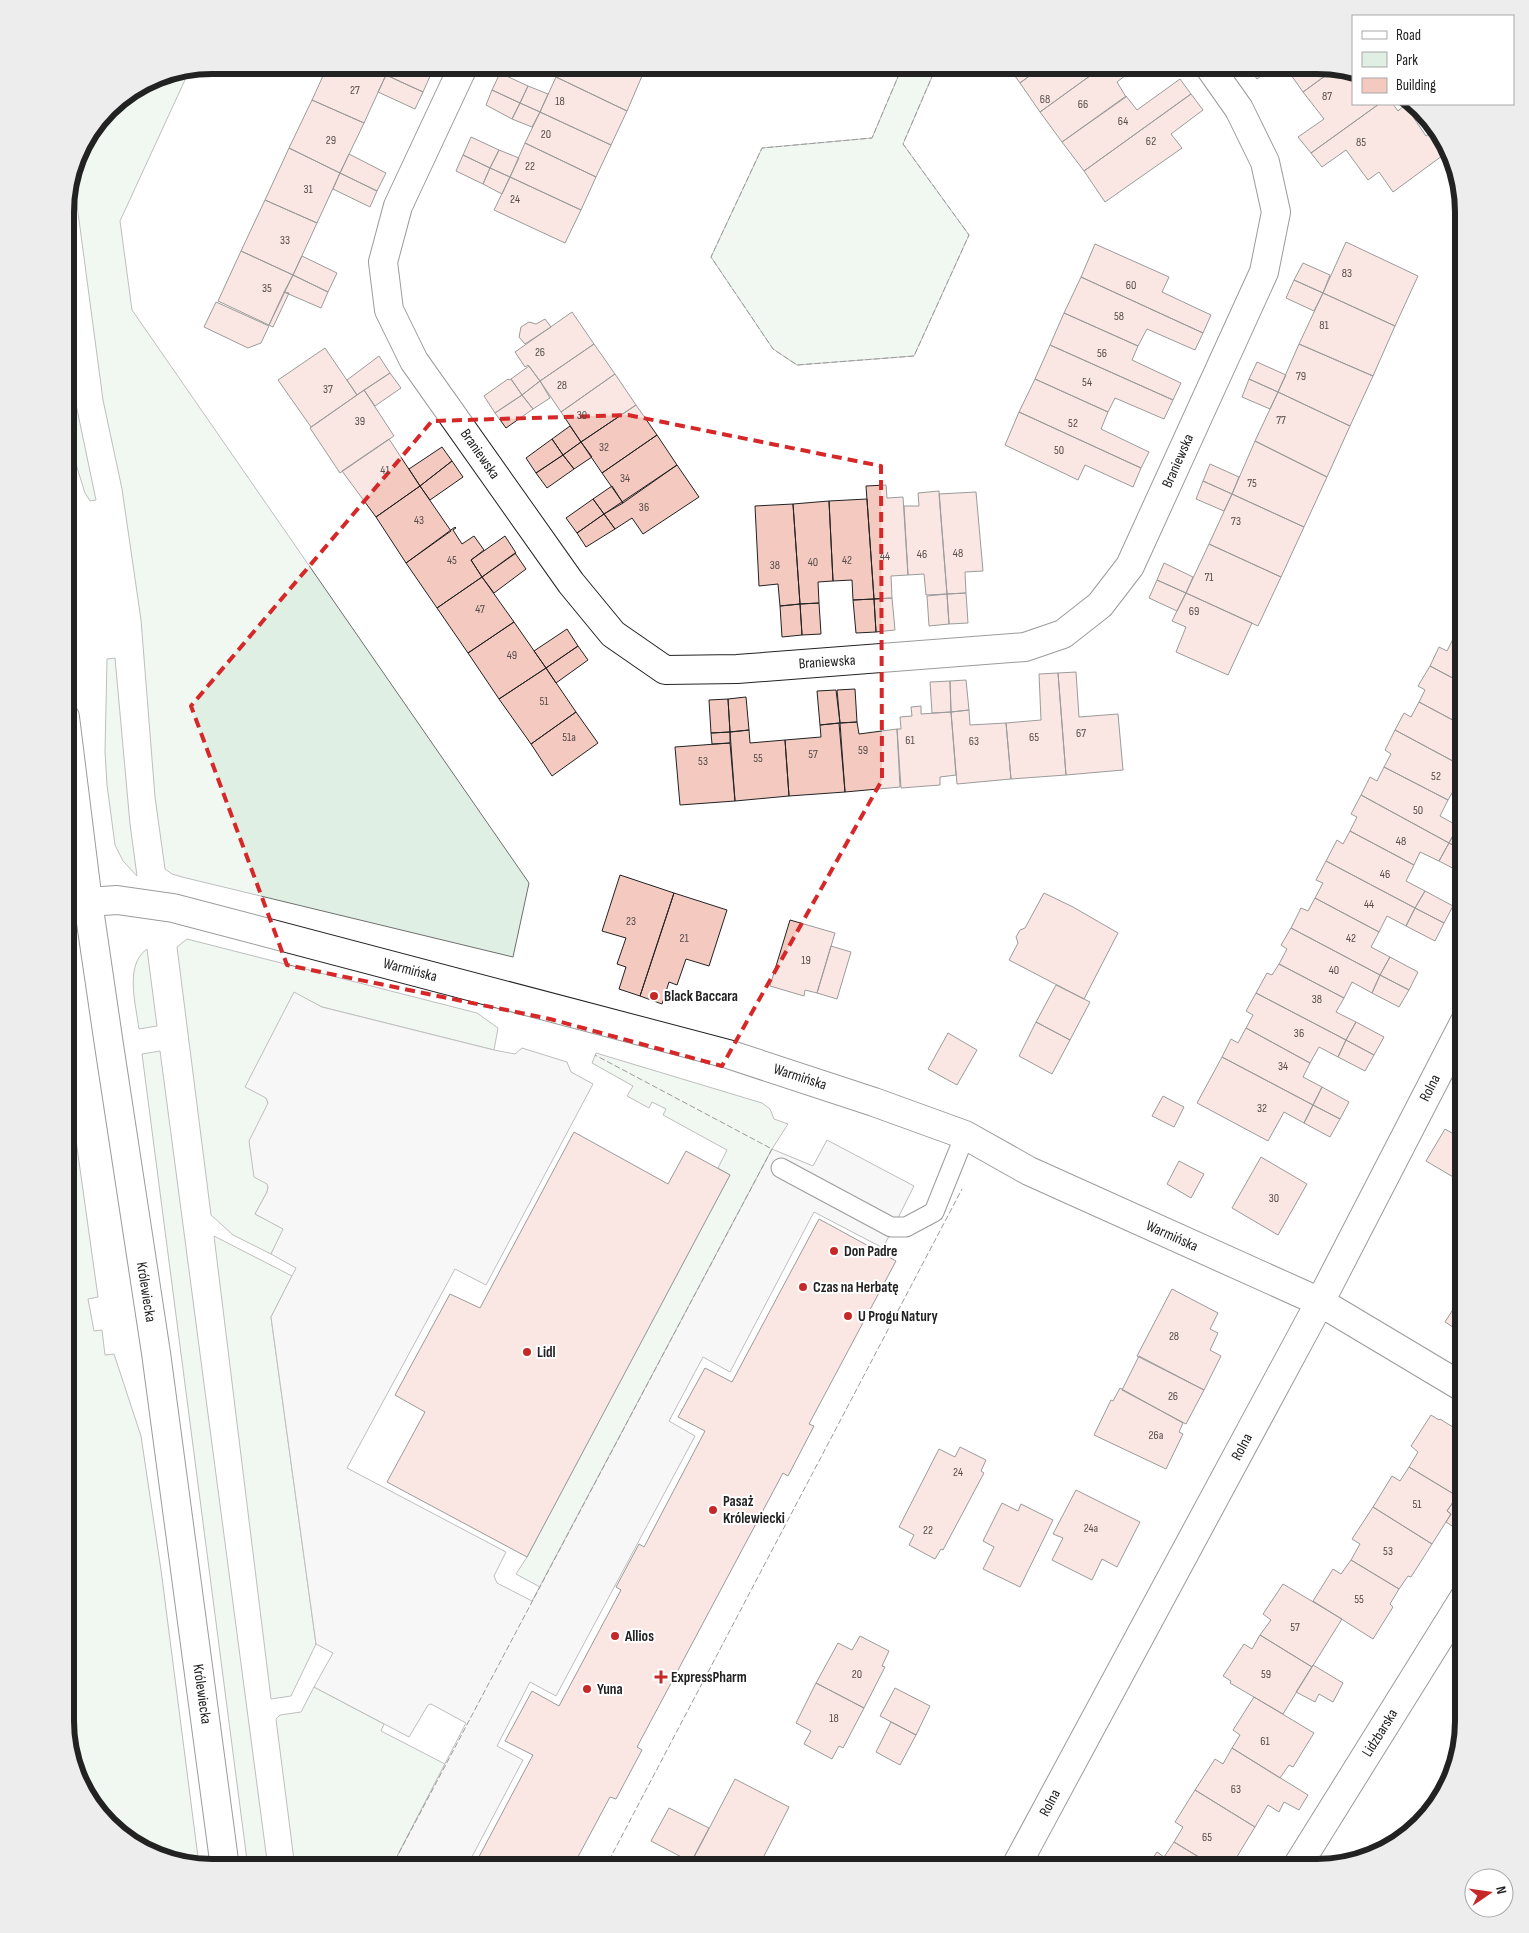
<svg xmlns="http://www.w3.org/2000/svg" width="1529" height="1933" font-family="'Sofia Sans Condensed',sans-serif">
<style>
.green{fill:#e0efe3;stroke:#6f6f6f}
.parking{fill:#ededed;stroke:#6f6f6f}
.building{fill:#f3c9c0;stroke:#222}
.lines{fill:none;stroke-linecap:round;stroke-linejoin:round}
.service-casing{stroke:#222;stroke-width:21}
.minor-casing{stroke:#222;stroke-width:30}
.tertiary-casing{stroke:#222;stroke-width:30}
.service{stroke:#fff;stroke-width:19}
.minor{stroke:#fff;stroke-width:28}
.tertiary{stroke:#fff;stroke-width:28}
.fence{stroke:#222;stroke-width:1;stroke-dasharray:6 2.5;stroke-linecap:butt}
.marked{fill:none;stroke:#d62828;stroke-width:4;stroke-dasharray:10 6;stroke-linejoin:round}
.poi-dot{fill:#c62828;stroke:#fff;stroke-width:2}
.labels{text-anchor:middle;dominant-baseline:central;stroke-width:4;stroke-linejoin:round;paint-order:stroke}
.number-label{font-size:12px;fill:#564c4a}
.street-label{font-size:15px;fill:#222;stroke:#fff}
.poi-label{font-size:15px;font-weight:bold;fill:#222;stroke:#fff;text-anchor:start}
.rim{fill:none;stroke:#222;stroke-width:6}
</style>
<rect width="100%" height="100%" fill="#fff"/>
<path class="green" d="M903 65H937L903 144 969 235 914 356 797 365 773 349 711 257 762 148 872 138Z
M190 69 120 221 132 310 529 883 513 957 182 877 172 874 165 869 155 797 141 620 122 489 103 400 73 175 80 147 115 102 156 76Z
M65 335 73 390 96 500 90 501 85 493 65 429Z
M115 658 130 824 137 876 123 861 115 845 107 785 105 752 107 659Z
M187 939 477 1013 498 1028 494 1050 322 1007 294 993 266 1098 268 1103V1187L267 1192 255 1214 284 1229 271 1254 233 1235 211 1215 177 947Z
M147 949 157 1026 139 1029C136 1005 124 965 147 949Z
M65 976 73 1038 65 1039Z
M160 1051 171 1134 268 1868H248L142 1054Z
M596 1053 762 1103 770 1109 774 1119 788 1124 772 1149 540 1587 516 1574 527 1557 730 1175 718 1168 727 1150 663 1115 666 1109 652 1102 649 1108 627 1096 633 1086 592 1063Z
M65 1062 98 1297 88 1299 94 1331 102 1330 105 1355 114 1354 141 1436 161 1570 199 1865 139 1848 90 1802 65 1721Z
M214 1236 292 1276 271 1317 316 1644 291 1696 271 1699Z
M314 1687 384 1724 381 1731 445 1764 391 1868H295L276 1719 280 1715 301 1712Z"/>
<path class="parking" d="M294 992 322 1007 494 1050 515 1054 522 1048 567 1062 571 1072 593 1084 486 1285 455 1269 347 1468 506 1552 494 1576 497 1583 532 1601 772 1149 813 1166 827 1140 914 1186 883 1248 814 1212 730 1372 703 1357 669 1421 695 1436 556 1696 530 1682 497 1746 523 1760 466 1868H391L466 1723 431 1704 428 1705 409 1737 314 1687 333 1653 316 1644 271 1317 296 1268 271 1254 283 1229 255 1214 267 1192 268 1187 267 1184 254 1177 249 1141 268 1103 266 1098 245 1087Z"/>
<path class="building" d="M328 65H366L386 75 364 123 312 100Z
M366 65H390L386 75Z
M390 65H412L431 74 423 92 386 75Z
M561 65H618L642 76 627 111 556 77Z
M618 65H647L642 76Z
M1007 65H1044L1020 83Z
M1044 65H1105L1040 112 1020 83Z
M1105 65H1139L1117 82 1126 97 1062 142 1040 112Z
M1247 65H1275L1257 79Z
M1284 65H1326L1336 68 1303 92Z
M1336 68 1353 73V104H1379L1311 153 1298 137 1324 119 1303 92Z
M500 73 528 86 520 103 492 90Z
M386 75 423 92 415 109 378 92Z
M556 77 627 111 611 145 540 112Z
M1180 79 1191 94 1084 171 1062 142 1126 96 1137 110Z
M528 86 548 94 540 112 520 103Z
M492 90 520 103 512 119 486 105Z
M1191 94 1203 110 1171 134 1182 148 1105 202 1084 171Z
M312 100 364 123 340 173 289 148Z
M520 103 540 112 532 127 512 119Z
M1379 104H1393L1398 111 1405 105 1426 136 1432 132 1446 153 1393 192 1379 172 1368 180 1346 150 1322 167 1311 153Z
M540 112 611 145 596 177 525 143Z
M471 137 499 150 490 168 463 155Z
M525 143 596 177 581 210 510 177Z
M289 148 340 173 317 223 265 200Z
M499 150 519 158 510 177 490 168Z
M349 154 386 173 377 191 340 173Z
M463 155 490 168 483 184 456 171Z
M490 168 510 177 502 194 483 184Z
M340 173 377 191 370 207 333 189Z
M510 177 581 210 565 243 494 210Z
M265 200 317 223 293 275 241 251Z
M1346 242 1418 276 1395 326 1323 293Z
M1095 244 1169 277 1162 292 1211 315 1203 333 1081 277Z
M241 251 293 275 269 325 218 301Z
M302 256 337 273 328 292 293 275Z
M1303 263 1330 275 1323 293 1294 280Z
M293 275 328 292 321 308 284 292Z
M1081 277 1203 333 1195 350 1147 329 1138 346 1064 313Z
M1294 280 1323 293 1314 311 1286 298Z
M284 292 289 293 273 327 269 325Z
M1323 293 1395 326 1373 376 1299 344Z
M216 302 269 326 261 343 248 348 204 327Z
M572 312 594 344 540 381 528 365 525 367 515 352Z
M1064 313 1138 346 1132 360 1181 383 1173 400 1050 345Z
M545 319 551 327 525 344 519 337 521 327 529 322 536 324Z
M594 344 615 374 561 412 540 381Z
M1299 344 1373 376 1350 426 1278 392Z
M1050 345 1173 400 1164 419 1115 398 1108 412 1035 379Z
M325 348 357 395 311 427 278 380Z
M379 356 390 373 357 395 347 380Z
M1257 362 1286 375 1278 392 1249 379Z
M529 366 540 381 522 395 511 379Z
M390 373 401 388 375 406 364 390Z
M615 374 636 405 581 442 561 412Z
M508 379 509 380 511 379 522 395 495 413 484 396Z
M1035 379 1108 412 1101 429 1149 452 1141 468 1019 412Z
M1249 379 1278 392 1270 409 1242 397Z
M540 381 550 398 533 409 522 395Z
M364 390 394 436 340 473 310 428Z
M1278 392 1350 426 1327 477 1255 441Z
M522 395 533 409 506 428 495 413Z
M636 405 657 435 602 473 581 442Z
M1019 412 1141 468 1133 487 1085 465 1078 480 1005 445Z
M570 426 581 442 563 455 552 439Z
M657 435 677 465 623 503 602 473Z
M389 439 420 486 376 517 342 471Z
M552 439 563 455 536 473 526 458Z
M1255 441 1327 477 1304 527 1232 494Z
M581 442 592 457 574 469 563 455Z
M442 447 452 461 420 486 409 469Z
M563 455 574 469 547 488 536 473Z
M452 461 463 477 430 500 420 486Z
M1210 464 1239 477 1232 494 1203 481Z
M677 465 699 497 643 534 632 518 615 529 604 514Z
M1203 481 1232 494 1224 511 1196 499Z
M886 485 887 498 903 497 908 575 891 576 892 598 874 599 866 486Z
M420 486 451 531 406 563 376 517Z
M612 486 623 503 604 514 593 499Z
M939 491 947 594 926 595 924 574 908 575 904 506H919L918 493Z
M976 492 983 571 965 572 966 593 947 594 939 494Z
M1232 494 1304 527 1281 577 1209 544Z
M593 499 604 514 577 533 566 518Z
M867 499 874 599 853 600 852 580 833 581 829 501Z
M829 501 833 581 818 582 819 603 800 604 793 504Z
M793 504 800 604 780 606 778 584 759 586 755 506Z
M604 514 615 529 586 547 577 533Z
M455 527 456 528 453 530 462 544 474 536 484 550 471 560 482 577 437 608 406 563Z
M505 536 516 553 482 577 471 560Z
M1209 544 1281 577 1258 626 1186 593Z
M515 553 526 569 494 593 482 577Z
M1164 563 1193 577 1186 593 1157 580Z
M482 577 514 622 468 653 437 608Z
M1157 580 1186 593 1177 611 1149 598Z
M966 593 968 623 949 624 947 594Z
M1186 593 1252 623 1228 675 1176 652 1186 627 1172 621Z
M947 594 949 624 929 626 927 596Z
M892 598 895 630 876 632 874 599Z
M874 599 876 632 856 633 853 600Z
M1463 602 1464 603V644L1453 639 1461 624 1454 620Z
M819 603 821 634 802 635 800 604Z
M800 604 802 635 782 637 780 606Z
M514 622 546 668 499 699 468 653Z
M567 629 578 646 546 668 534 651Z
M1453 639 1464 644V684L1430 666 1439 647 1447 651Z
M578 646 588 660 556 683 546 668Z
M1430 666 1464 684V726L1419 702 1425 690 1418 686Z
M546 668 576 712 531 744 499 699Z
M1076 672 1079 717 1118 714 1123 770 1066 775 1058 673Z
M1058 673 1066 775 1011 779 1006 723 1041 720 1039 674Z
M966 680 969 710 951 712 950 681Z
M950 681 951 712 932 713 930 682Z
M855 689 857 722 840 723 837 690Z
M836 690 840 723 820 725 817 691Z
M746 697 749 730 730 732 728 699Z
M728 699 730 732 711 733 709 700Z
M1419 702 1464 726V767L1395 730 1404 713 1411 717Z
M921 706V714L951 712 956 775 940 777V785L901 788 897 729H901L900 717 912 716 911 707Z
M969 710 970 725 1006 723 1011 779 957 784 951 712Z
M576 712 598 743 552 776 531 744Z
M857 722 859 734 897 729 900 787 845 792 840 723Z
M839 723 845 792 789 796 785 740 821 737 820 725Z
M749 730 750 743 785 740 789 796 735 801 730 732Z
M1395 730 1464 767V790L1456 786 1448 800 1384 767 1391 754 1385 750Z
M730 732V743L712 744 711 733Z
M730 743 735 801 680 805 675 747Z
M1384 767 1448 800 1440 816 1458 826 1449 843 1361 795 1370 777 1377 781Z
M1361 795 1449 843 1439 861 1420 852 1414 865 1350 831 1357 817 1351 814Z
M1458 826 1464 829V851L1449 843Z
M1350 831 1414 865 1406 881 1425 891 1415 908 1326 861 1337 840 1343 844Z
M1449 843 1464 851V874L1439 861Z
M1326 861 1415 908 1406 926 1387 916 1379 932 1315 898 1323 883 1316 880Z
M620 875 674 893 640 996 619 989 626 967 617 964 626 938 602 931Z
M1425 891 1453 906 1444 923 1415 908Z
M674 893 727 910 709 966 686 959 677 985 669 982 662 1004 640 996Z
M1044 893 1073 907 1118 933 1084 999 1009 960 1018 943 1016 937 1020 930 1025 928Z
M1315 898 1379 932 1371 947 1390 957 1380 975 1291 928 1301 908 1308 911Z
M1415 908 1444 923 1435 941 1406 926Z
M790 920 835 933 817 993 805 990 804 996 770 986Z
M1291 928 1380 975 1372 993 1352 982 1344 998 1279 964 1287 949 1281 945Z
M831 946 851 952 837 999 817 993Z
M1390 957 1418 972 1409 990 1380 975Z
M1279 964 1344 998 1336 1012 1356 1022 1346 1040 1256 993 1267 973 1272 975Z
M1380 975 1409 990 1399 1007 1372 993Z
M1056 985 1090 1002 1070 1040 1036 1022Z
M1256 993 1346 1040 1338 1057 1319 1047 1310 1063 1246 1028 1253 1015 1246 1011Z
M1036 1022 1070 1040 1052 1074 1019 1056Z
M1356 1022 1384 1037 1374 1055 1346 1040Z
M1246 1028 1310 1063 1303 1077 1322 1087 1313 1105 1222 1057 1231 1039 1238 1043Z
M948 1033 977 1050 957 1085 928 1069Z
M1346 1040 1374 1055 1365 1071 1338 1057Z
M1222 1057 1313 1105 1304 1123 1284 1112 1268 1141 1197 1103Z
M1322 1087 1349 1102 1340 1119 1313 1105Z
M1163 1096 1184 1107 1174 1127 1152 1116Z
M1313 1105 1340 1119 1330 1137 1304 1123Z
M1445 1129 1464 1140V1173L1460 1181 1426 1161Z
M574 1132 668 1184 686 1151 730 1175 527 1557 387 1482 425 1412 395 1395 450 1294 480 1308Z
M1261 1157 1307 1184 1278 1235 1232 1208Z
M1179 1161 1204 1174 1191 1198 1167 1184Z
M819 1219 896 1261 809 1424 814 1426 788 1476 783 1473 637 1747 642 1750 616 1799 610 1797 572 1868H473L533 1755 505 1741 532 1691 559 1706 621 1590 616 1587 639 1544 644 1547 705 1431 678 1417 705 1368 732 1382Z
M1172 1289 1218 1313 1210 1329 1218 1333 1210 1350 1221 1356 1204 1390 1137 1356Z
M1464 1292V1334L1445 1322Z
M1139 1356 1204 1390 1186 1424 1122 1390Z
M1120 1388 1183 1423 1179 1432 1183 1434 1166 1469 1094 1435 1111 1400 1113 1401Z
M1431 1415 1439 1420 1440 1419 1464 1434V1486L1457 1496 1409 1467 1418 1452 1411 1446Z
M960 1447 986 1460 981 1471 984 1473 943 1550 941 1549 935 1559 909 1545 914 1535 899 1527 939 1449 955 1457Z
M1409 1467 1457 1496 1447 1511 1451 1514 1432 1544 1373 1507 1392 1476 1400 1481Z
M1076 1490 1140 1522 1117 1567 1102 1559 1092 1580 1052 1560 1063 1538 1053 1534Z
M1458 1495 1464 1498V1522L1462 1520 1457 1529 1446 1522 1451 1514 1447 1511Z
M1002 1503 1018 1511 1021 1504 1053 1520 1020 1587 983 1569 994 1547 983 1541Z
M1373 1507 1432 1544 1411 1577 1408 1576 1399 1589 1351 1560 1360 1544 1352 1539Z
M1351 1560 1399 1589 1390 1604 1393 1607 1373 1639 1313 1601 1333 1569 1341 1574Z
M1283 1584 1342 1619 1312 1667 1260 1635 1271 1620 1263 1614Z
M1260 1635 1312 1667 1283 1714 1230 1683 1231 1681 1223 1676 1244 1644 1252 1649Z
M860 1636 889 1651 882 1666 885 1667 864 1708 816 1683 838 1643 852 1650Z
M1313 1665 1343 1683 1333 1702 1319 1694 1315 1702 1296 1692Z
M816 1683 864 1708 843 1748 839 1746 832 1759 804 1744 811 1731 796 1723Z
M895 1688 930 1706 916 1735 880 1716Z
M1254 1697 1314 1733 1293 1767 1289 1765 1280 1778 1232 1748 1240 1735 1233 1730Z
M891 1722 916 1735 900 1765 876 1752Z
M1232 1748 1308 1795 1299 1810 1284 1802 1279 1812 1268 1805 1255 1827 1195 1790 1215 1759 1223 1764Z
M735 1779 789 1807 763 1858 783 1868H696L690 1865Z
M1195 1790 1255 1827 1235 1860 1231 1858 1224 1868H1217L1174 1842 1183 1827 1175 1822Z
M669 1808 709 1828 691 1862 651 1841Z
M1174 1842 1217 1868H1146L1157 1852 1164 1857Z"/>
<g class="lines">
<g class="service-casing">
<path id="service" d="M781 1168 891 1227H906L934 1212 965 1135"/>
</g>
<g class="minor-casing">
<path id="minor" d="M464 65 398 206 383 262 389 310 414 361 571 583 613 634 665 670 737 669 1025 647 1063 634 1100 605 1130 566 1264 272 1276 212 1265 162 1239 109 1208 65
M88 902 117 900 173 908 728 1054 874 1102 965 1135 1029 1171 1320 1302 1464 1388
M1015 1868 1320 1302 1464 1023
M1296 1868 1464 1598"/>
</g>
<g class="tertiary-casing">
<path id="tertiary" d="M65 717 88 902 109 1045 156 1353 225 1868"/>
</g>
<use href="#service" class="service"/>
<use href="#minor" class="minor"/>
<use href="#tertiary" class="tertiary"/>
<path class="fence" d="M903 65 872 138 762 148 711 257 773 349 797 365 914 356 969 235 903 144 937 65
M391 1868 772 1149 595 1055
M605 1868 962 1189"/>
</g>
<path d="M0 0H1529V1933H0ZM628 415 881 466 882 780 722 1066 550 1019 287 965 191 706 432 421Z" fill="#fff" fill-opacity=".55" fill-rule="evenodd"/>
<path class="marked" d="M628 415 881 466 882 780 722 1066 550 1019 287 965 191 706 432 421Z"/>
<g class="poi-dot">
<circle cx="654" cy="996" r="5"/>
<circle cx="834" cy="1251" r="5"/>
<circle cx="803" cy="1287" r="5"/>
<circle cx="848" cy="1316" r="5"/>
<circle cx="527" cy="1352" r="5"/>
<circle cx="713" cy="1510" r="5"/>
<circle cx="615" cy="1636" r="5"/>
<path d="M658.5 1669.5h5v5h5v5h-5v5h-5v-5h-5v-5h5z"/>
<circle cx="587" cy="1689" r="5"/>
</g>
<g class="labels">
<g class="number-label">
<text x="355" y="90">27</text>
<text x="1327" y="96">87</text>
<text x="1045" y="99">68</text>
<text x="560" y="101">18</text>
<text x="1083" y="104">66</text>
<text x="1123" y="121">64</text>
<text x="546" y="134">20</text>
<text x="331" y="140">29</text>
<text x="1151" y="141">62</text>
<text x="1361" y="142">85</text>
<text x="530" y="166">22</text>
<text x="308" y="189">31</text>
<text x="515" y="199">24</text>
<text x="285" y="240">33</text>
<text x="1347" y="273">83</text>
<text x="1131" y="285">60</text>
<text x="267" y="288">35</text>
<text x="1119" y="316">58</text>
<text x="1324" y="325">81</text>
<text x="540" y="352">26</text>
<text x="1102" y="353">56</text>
<text x="1301" y="376">79</text>
<text x="1087" y="382">54</text>
<text x="562" y="385">28</text>
<text x="328" y="389">37</text>
<text x="582" y="415">30</text>
<text x="1281" y="420">77</text>
<text x="360" y="421">39</text>
<text x="1073" y="423">52</text>
<text x="604" y="447">32</text>
<text x="1059" y="450">50</text>
<text x="385" y="470">41</text>
<text x="625" y="478">34</text>
<text x="1252" y="483">75</text>
<text x="644" y="507">36</text>
<text x="419" y="520">43</text>
<text x="1236" y="521">73</text>
<text x="958" y="553">48</text>
<text x="922" y="554">46</text>
<text x="885" y="556">44</text>
<text x="452" y="560">45</text>
<text x="847" y="560">42</text>
<text x="813" y="562">40</text>
<text x="775" y="565">38</text>
<text x="1209" y="577">71</text>
<text x="480" y="609">47</text>
<text x="1194" y="611">69</text>
<text x="512" y="655">49</text>
<text x="544" y="701">51</text>
<text x="1081" y="733">67</text>
<text x="569" y="737">51a</text>
<text x="1034" y="737">65</text>
<text x="910" y="740">61</text>
<text x="974" y="741">63</text>
<text x="863" y="750">59</text>
<text x="813" y="754">57</text>
<text x="758" y="758">55</text>
<text x="703" y="761">53</text>
<text x="1436" y="776">52</text>
<text x="1418" y="810">50</text>
<text x="1401" y="841">48</text>
<text x="1385" y="874">46</text>
<text x="1369" y="904">44</text>
<text x="631" y="921">23</text>
<text x="684" y="938">21</text>
<text x="1351" y="938">42</text>
<text x="806" y="960">19</text>
<text x="1334" y="970">40</text>
<text x="1317" y="999">38</text>
<text x="1299" y="1033">36</text>
<text x="1283" y="1066">34</text>
<text x="1262" y="1108">32</text>
<text x="1274" y="1198">30</text>
<text x="1174" y="1336">28</text>
<text x="1173" y="1396">26</text>
<text x="1156" y="1435">26a</text>
<text x="958" y="1472">24</text>
<text x="1417" y="1504">51</text>
<text x="1091" y="1528">24a</text>
<text x="928" y="1530">22</text>
<text x="1388" y="1551">53</text>
<text x="1359" y="1599">55</text>
<text x="1295" y="1627">57</text>
<text x="857" y="1674">20</text>
<text x="1266" y="1674">59</text>
<text x="834" y="1718">18</text>
<text x="1265" y="1741">61</text>
<text x="1236" y="1789">63</text>
<text x="1207" y="1837">65</text>
</g>
<g class="street-label">
<text transform="translate(480 454) rotate(55)">Braniewska</text>
<text transform="translate(1178 461) rotate(-66)">Braniewska</text>
<text transform="translate(827 662) rotate(-4)">Braniewska</text>
<text transform="translate(410 970) rotate(15)">Warmińska</text>
<text transform="translate(800 1077) rotate(18)">Warmińska</text>
<text transform="translate(1430 1088) rotate(-63)">Rolna</text>
<text transform="translate(1172 1236) rotate(24)">Warmińska</text>
<text transform="translate(146 1292) rotate(81)">Królewiecka</text>
<text transform="translate(1242 1447) rotate(-62)">Rolna</text>
<text transform="translate(202 1694) rotate(82)">Królewiecka</text>
<text transform="translate(1380 1733) rotate(-58)">Lidzbarska</text>
<text transform="translate(1050 1803) rotate(-62)">Rolna</text>
</g>
<g class="poi-label">
<text x="664" y="996">Black Baccara</text>
<text x="844" y="1251">Don Padre</text>
<text x="813" y="1287">Czas na Herbatę</text>
<text x="858" y="1316">U Progu Natury</text>
<text x="537" y="1352">Lidl</text>
<text x="723" y="1501">Pasaż<tspan x="723" dy="17">Królewiecki</tspan></text>
<text x="625" y="1636">Allios</text>
<text x="671" y="1677">ExpressPharm</text>
<text x="597" y="1689">Yuna</text>
</g>
</g>
<path d="M0 0H1529V1933H0ZM212 74H1317A138 138 0 0 1 1455 212V1721A138 138 0 0 1 1317 1859H212A138 138 0 0 1 74 1721V212A138 138 0 0 1 212 74Z" fill="#ededed" fill-rule="evenodd"/>
<path class="rim" d="M212 74H1317A138 138 0 0 1 1455 212V1721A138 138 0 0 1 1317 1859H212A138 138 0 0 1 74 1721V212A138 138 0 0 1 212 74Z"/>
<rect x="1352" y="15" width="162" height="90" fill="#ffffff" stroke="#a7a7a7"/>
<rect x="1362" y="31" width="25" height="8" fill="#ffffff" stroke="#a7a7a7"/>
<text x="1396" y="40" font-size="15" fill="#222222">Road</text>
<rect x="1362" y="52" width="25" height="15" fill="#e0efe3" stroke="#a7a7a7"/>
<text x="1396" y="65" font-size="15" fill="#222222">Park</text>
<rect x="1362" y="78" width="25" height="15" fill="#f3c9c0" stroke="#a7a7a7"/>
<text x="1396" y="90" font-size="15" fill="#222222">Building</text>
<g transform="translate(1489 1893) rotate(77)"><circle r="24" fill="#ffffff" stroke="#a7a7a7"/>
<path d="M0-4L9 19L0 12L-9 19Z" fill="#c62828"/>
<text y="-8" font-size="14" font-weight="bold" text-anchor="middle" fill="#222222">N</text>
</g>
</svg>
